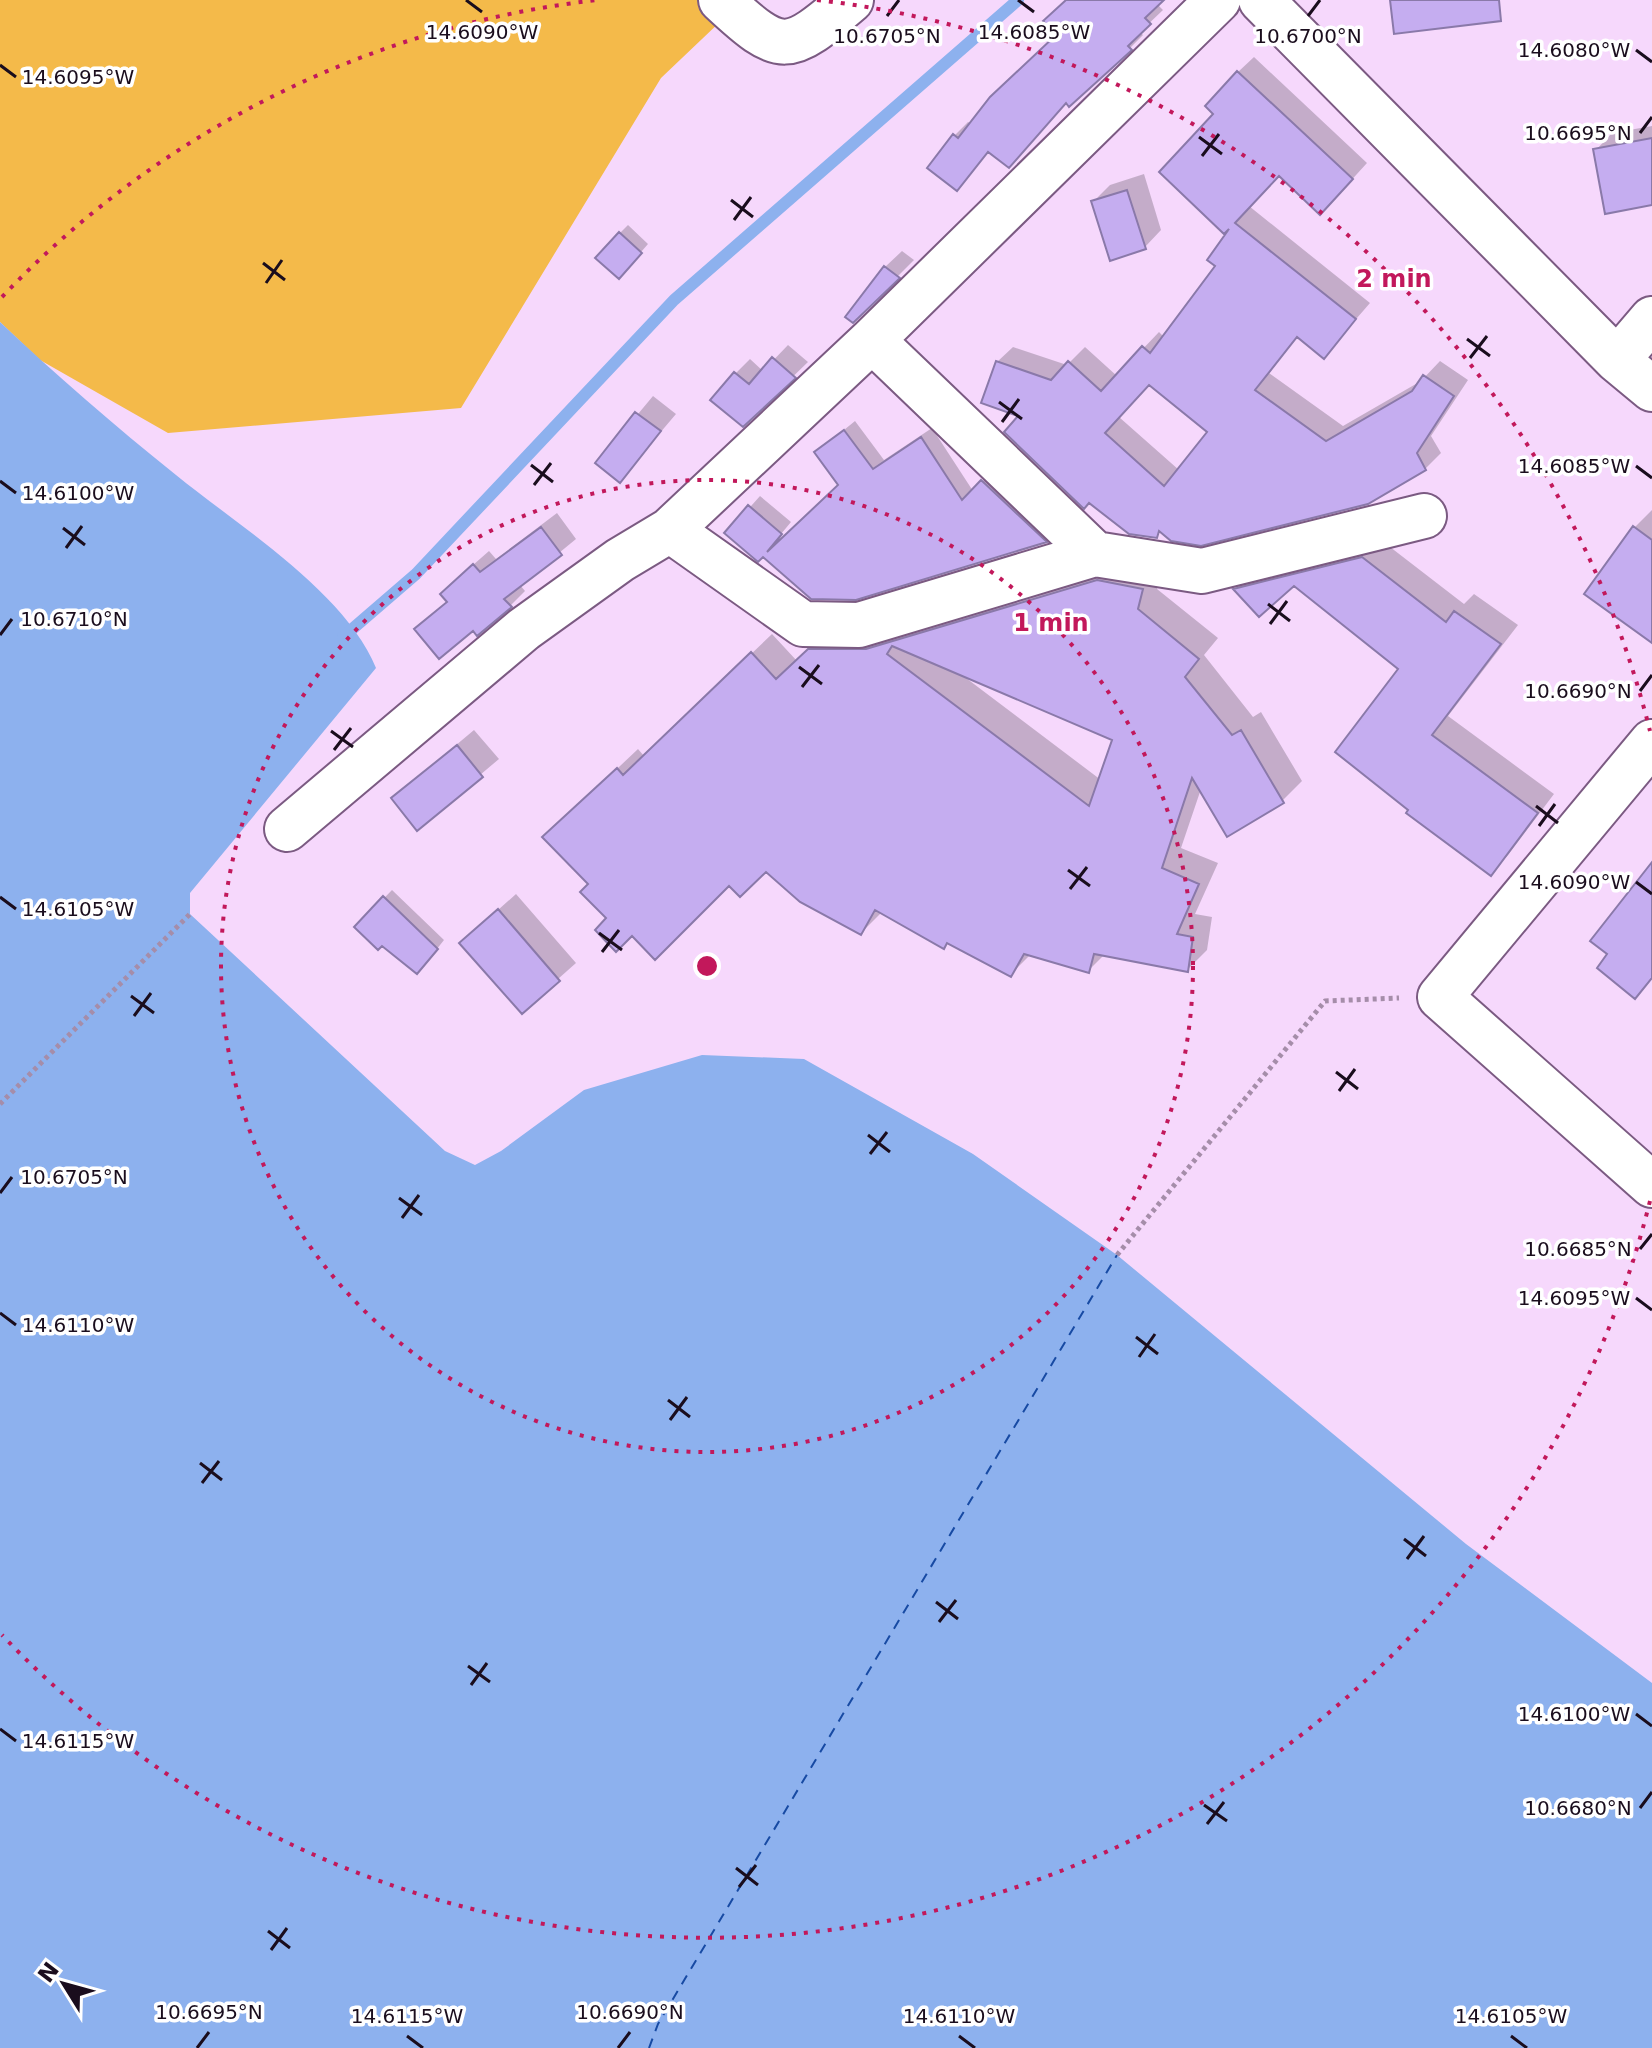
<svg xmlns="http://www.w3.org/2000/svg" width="1652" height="2048" font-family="'DejaVu Sans',sans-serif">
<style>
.green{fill:#f4ba4a}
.water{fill:#8db1ee}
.shadow{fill:#0003;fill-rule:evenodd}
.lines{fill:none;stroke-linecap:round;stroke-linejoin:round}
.stream{stroke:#8db1ee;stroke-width:12}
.ferry{stroke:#174aa3;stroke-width:2;stroke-dasharray:10 8;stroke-linecap:butt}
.building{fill:#c5adf0;stroke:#8a79a9;stroke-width:2;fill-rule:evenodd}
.minor-casing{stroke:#7b5a82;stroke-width:48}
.path{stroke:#a58da9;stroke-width:5;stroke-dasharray:4 4;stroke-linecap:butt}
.minor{stroke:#fff;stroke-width:44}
.ticks{fill:none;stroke:#1a0d1d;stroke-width:3}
.ring{fill:none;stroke:#c2185b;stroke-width:4;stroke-dasharray:4 8}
.ticks-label{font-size:20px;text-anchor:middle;fill:#1a0d1d;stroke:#fff;stroke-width:7;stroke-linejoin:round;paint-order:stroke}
.centre{fill:#c2185b;stroke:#fff;stroke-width:4}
.ring-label{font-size:24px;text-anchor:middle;font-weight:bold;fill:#c2185b;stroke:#fff;stroke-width:7;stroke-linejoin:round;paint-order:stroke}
</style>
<rect width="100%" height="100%" fill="#f6d8fc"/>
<path class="green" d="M0 0H743L661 78 461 408 168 433 40 360 0 322Z"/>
<path class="water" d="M0 322C56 375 115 426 176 475 240 527 345 592 376 668L190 893V914L445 1151 475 1165 501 1151 584 1090 702 1055 804 1059 973 1154 1117 1255 1466 1544 1652 1683V2048H0Z"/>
<path class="shadow" d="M1068 0H1161L1157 4 1163 10 1140 32 1143 35 1130 48 1045 122 989 150 957 189 930 167 955 135 968 122 972 124 1058 35Z
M1254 57 1367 163 1336 197 1280 174 1249 206 1370 303 1324 356 1298 335 1269 373 1343 426 1421 381 1440 361 1468 380 1431 436 1441 453 1425 469 1161 531 1156 536 1022 415 997 362 1013 347 1067 365 1085 347 1117 376 1159 332 1164 337 1218 265 1210 259 1236 222 1216 114 1238 72ZM1149 383 1210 432 1179 470 1119 417Z
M1652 126V203L1596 150 1612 133Z
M1144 174 1161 230 1145 247 1093 202 1110 185Z
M628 225 648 244 627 268 620 233Z
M902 251 914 260 853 321 885 267Z
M788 345 808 362 743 425 736 373 750 359 763 371Z
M653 396 676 414 620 480 598 462Z
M855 421 884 460 932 428 973 491 993 471 1056 531 1046 541 855 598 727 533 760 496 791 522 771 546 773 548 841 484 817 452Z
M1652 510V640L1635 527Z
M557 513 576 539 520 585 525 591 510 606 473 628 417 629 449 601 457 579 489 551 496 559Z
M1381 540 1464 604 1474 594 1518 625 1448 716 1554 794 1508 855 1490 874 1400 669 1294 584 1236 589 1254 571Z
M1118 560 1162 570 1157 589 1218 638 1204 655 1253 717 1261 712 1302 781 1282 801 1201 789 1181 848 1218 863 1195 914 1212 917 1207 950 1187 970 1105 954 1088 971 1031 954 1011 974 882 912 861 933 766 869 729 883 632 933 609 918 565 818 638 749 644 756 772 634 797 661 830 630ZM962 675 1115 738 1101 780Z
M474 730 499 759 417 828 393 798Z
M392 890 444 940 425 964 356 927Z
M516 894 576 963 522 1011 479 927Z"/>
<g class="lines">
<path class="stream" d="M343 637 416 574 674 300 1018 0"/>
<path class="ferry" d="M649 2048 658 2024 1117 1255"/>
</g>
<path class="building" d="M1066 0H1164L1145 18 1151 24 1128 46 1132 50 1069 107 1066 103 1009 168 988 152 957 191 927 168 953 134 958 138 990 97 1056 35 1043 21Z
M1390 0H1499L1501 21 1394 34Z
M1237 71 1353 179 1320 215 1279 176 1235 223 1356 319 1324 359 1297 337 1255 390 1326 441 1412 391 1423 375 1454 396 1417 453 1426 470 1368 504 1201 546 1171 541 1159 531 1157 538 1129 534 1089 503 1084 509 1004 432 1018 416 981 403 996 361 1051 380 1068 361 1101 391 1142 346 1150 353 1215 266 1207 260 1229 229 1224 234 1159 172 1213 114 1205 106ZM1149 385 1207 432 1164 486 1105 433Z
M1652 138V205L1605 214 1593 149Z
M1127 190 1146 249 1110 261 1091 201Z
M619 232 642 253 619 279 595 258Z
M884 266 900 278 853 323 845 317Z
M772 357 796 378 743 427 710 400 734 372 749 384Z
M635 412 661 431 620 483 595 463Z
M844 430 873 469 921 437 962 500 981 480 1047 542 856 600 811 599 763 557 758 562 724 533 748 505 782 534 767 552 838 485 814 452Z
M1633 526 1652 540V643L1584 594Z
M541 527 562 555 504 599 512 607 477 636 473 631 439 659 414 629 447 602 440 594 473 564 480 572Z
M1362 557 1446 622 1454 611 1501 644 1432 735 1538 813 1491 876 1406 813 1408 810 1335 752 1398 669 1294 586 1259 617 1233 589Z
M1097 580 1143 589 1138 609 1199 659 1185 677 1232 735 1241 730 1284 803 1227 837 1192 778 1162 868 1199 884 1177 934 1193 937 1188 972 1094 954 1089 973 1024 954 1011 977 947 943 944 949 875 910 861 935 800 902 766 872 740 897 729 886 655 960 632 936 616 952 595 930 606 918 580 892 588 884 542 837 617 768 623 775 751 652 776 679 808 649H866ZM892 646 1112 740 1089 806 887 654Z
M457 745 483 777 417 831 391 798Z
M1652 862V978L1635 999 1597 968 1607 954 1590 941Z
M383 896 438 949 417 974 382 946 378 950 354 927Z
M498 909 560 981 522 1014 459 943Z"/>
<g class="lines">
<g class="minor-casing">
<path id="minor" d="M721 0C782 57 788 54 851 0
M1261 0 1617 360 1652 389
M872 340 1095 554
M1617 360 1652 319
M670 530 803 624 859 625 1095 554 1202 571 1424 516
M1652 742 1440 997 1652 1185
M287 829 524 629 620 560 670 530 872 340 1218 0"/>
</g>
<path class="path" d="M0 1104 190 914
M1117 1255 1325 1001 1399 998"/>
<use href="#minor" class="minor"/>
</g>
<path class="ticks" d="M466 0 482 12M1018 0 1034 12M887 16 899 0M1308 16 1320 0M1636 50 1652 62M0 65 16 77M1640 133 1652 117M1199 137 1222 154M1202 156 1219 134M731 200 753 217M734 220 751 197M263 263 285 280M266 283 282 260M1467 339 1490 356M1470 358 1487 336M999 402 1022 419M1002 422 1019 399M531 465 553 482M1636 466 1652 478M0 481 16 493M534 485 551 463M63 528 85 545M66 548 82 526M1268 604 1290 621M1270 624 1287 601M0 635 12 619M799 667 822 684M802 687 819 665M1640 691 1652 675M331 731 353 747M334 750 351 728M1536 806 1558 823M1539 826 1555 804M1068 870 1090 886M1636 882 1652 894M1070 889 1087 867M0 897 16 909M599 933 622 950M602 952 619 930M131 996 154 1013M134 1016 151 993M1336 1072 1358 1089M1339 1091 1355 1069M868 1135 890 1152M870 1154 887 1132M0 1193 12 1177M399 1198 422 1215M402 1218 419 1195M1640 1249 1652 1234M1636 1298 1652 1310M0 1313 16 1325M1136 1337 1158 1354M1139 1357 1155 1334M668 1400 690 1417M670 1420 687 1397M200 1463 222 1480M202 1483 219 1461M1404 1539 1426 1556M1407 1559 1424 1536M936 1602 958 1619M939 1622 956 1600M468 1666 490 1682M471 1685 487 1663M1636 1714 1652 1726M0 1729 16 1741M1204 1805 1227 1821M1640 1808 1652 1792M1207 1824 1224 1802M736 1868 758 1885M739 1887 756 1865M268 1931 290 1948M271 1950 287 1928M407 2036 423 2048M959 2036 975 2048M1511 2036 1527 2048M197 2048 209 2032M618 2048 630 2032"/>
<g class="ring">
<circle cx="707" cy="966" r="486"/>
<path d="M1650 1201A972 972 0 0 1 2 1635M2 297A972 972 0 0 1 597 0M817 0A972 972 0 0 1 1650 731"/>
</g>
<g class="ticks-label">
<text x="482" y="39">14.6090°W</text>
<text x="1034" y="39">14.6085°W</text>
<text x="887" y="43">10.6705°N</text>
<text x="1308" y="43">10.6700°N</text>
<text x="1574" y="57">14.6080°W</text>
<text x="78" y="84">14.6095°W</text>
<text x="1578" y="140">10.6695°N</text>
<text x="1574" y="473">14.6085°W</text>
<text x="78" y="500">14.6100°W</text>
<text x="74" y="626">10.6710°N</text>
<text x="1578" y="698">10.6690°N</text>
<text x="1574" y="889">14.6090°W</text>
<text x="78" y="916">14.6105°W</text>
<text x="74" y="1184">10.6705°N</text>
<text x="1578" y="1256">10.6685°N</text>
<text x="1574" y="1305">14.6095°W</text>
<text x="78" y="1332">14.6110°W</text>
<text x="1574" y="1721">14.6100°W</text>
<text x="78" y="1748">14.6115°W</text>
<text x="1578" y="1815">10.6680°N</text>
<text x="209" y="2019">10.6695°N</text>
<text x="630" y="2019">10.6690°N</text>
<text x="407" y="2023">14.6115°W</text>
<text x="959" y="2023">14.6110°W</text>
<text x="1511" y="2023">14.6105°W</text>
</g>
<circle cx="707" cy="966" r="12" class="centre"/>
<g class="ring-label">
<text x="1394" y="287">2 min</text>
<text x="1051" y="631">1 min</text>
</g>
<g transform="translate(64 1984) rotate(307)" stroke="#ffffff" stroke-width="6" paint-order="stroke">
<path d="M0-6L14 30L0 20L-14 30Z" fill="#1a0d1d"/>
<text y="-12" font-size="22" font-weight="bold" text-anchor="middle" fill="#1a0d1d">N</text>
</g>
</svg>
